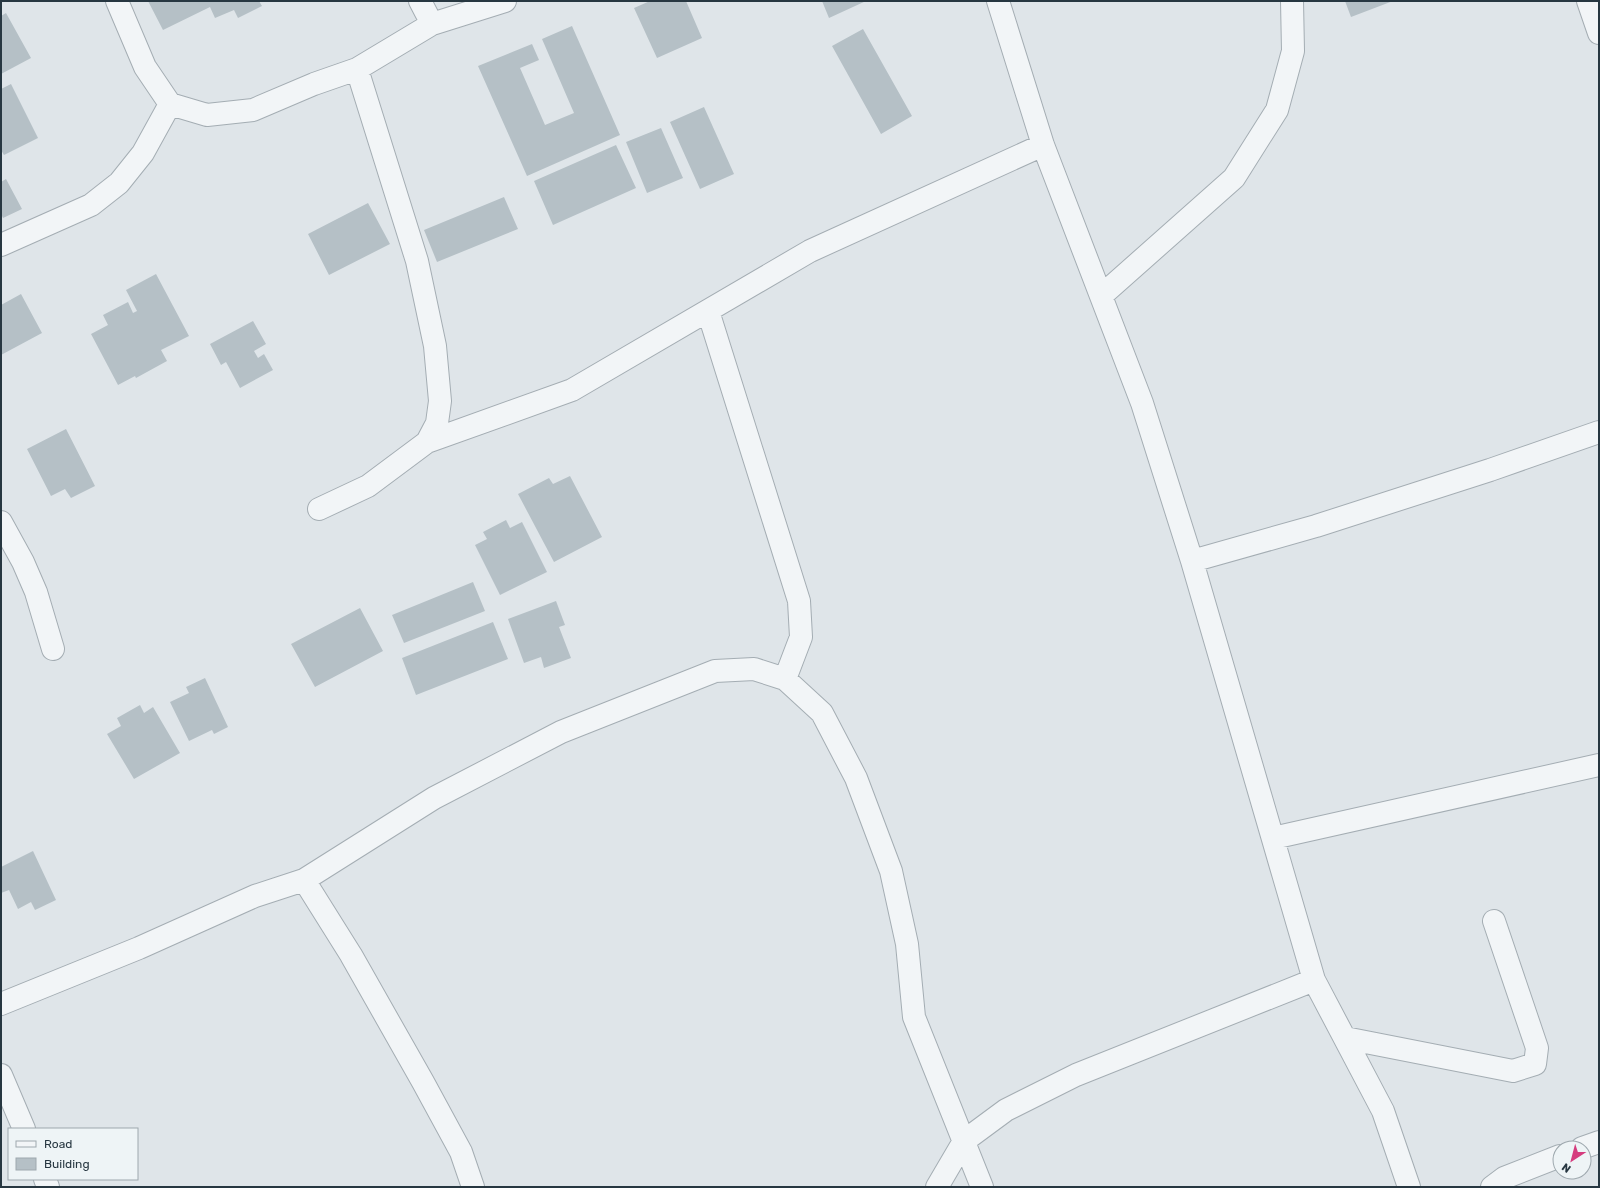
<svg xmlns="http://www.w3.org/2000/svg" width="1600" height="1188" font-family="Rubik,sans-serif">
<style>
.building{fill:#b5c0c6}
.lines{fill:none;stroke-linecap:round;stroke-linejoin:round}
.minor-casing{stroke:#a4adb3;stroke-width:24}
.minor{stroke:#f2f5f7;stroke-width:22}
</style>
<rect width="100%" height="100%" fill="#dfe5e9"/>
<path class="building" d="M148 1H259L262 6 238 18 234 10 215 18 210 7 163 30Z
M650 1H686L702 38 657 58 634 8Z
M822 1H866L829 18Z
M1345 1H1393L1351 17Z
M6 13 31 58 1 74V16Z
M572 26 620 135 527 176 478 66 532 44 539 60 520 68 545 125 574 113 542 39Z
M863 29 912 116 881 134 832 46Z
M11 84 38 138 4 155 1 150V89Z
M704 107 734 174 700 189 670 122Z
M661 128 683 178 647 193 626 142Z
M616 145 636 188 553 225 534 181Z
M6 179 22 209 3 218 1 214V182Z
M504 197 518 229 437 262 424 230Z
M368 203 390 244 329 275 308 234Z
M156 274 189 336 161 350 167 361 136 378 135 376 118 385 91 334 108 325 103 315 128 302 133 313 137 311 126 290Z
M21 294 42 333 1 355V305Z
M253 321 266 344 254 351 258 358 264 354 273 370 240 388 226 362 221 365 210 344Z
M66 429 95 486 71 498 65 489 51 496 27 449Z
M570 476 602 537 554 562 518 494 549 478 553 484Z
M506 520 510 528 522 522 547 572 500 595 475 545 487 539 483 532Z
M473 582 485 611 404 643 392 615Z
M556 601 565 625 559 627 571 658 544 668 541 657 524 663 508 619Z
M360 608 383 651 315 687 291 644Z
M493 622 508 659 416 695 402 658Z
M205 678 228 727 214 734 212 730 189 741 170 702 189 693 186 687Z
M140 705 144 713 153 707 180 753 134 779 107 734 121 726 117 718Z
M33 851 56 900 35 910 31 902 18 909 9 890 1 893V867Z"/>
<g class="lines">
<g class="minor-casing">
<path id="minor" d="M117 1 145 67 170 104 207 115 253 110 314 84 357 69 432 24 505 1
M420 1 432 24
M998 1 1043 145 1142 403 1192 561 1314 980 1383 1111 1409 1187
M1588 1 1599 33
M1 245 91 205 119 183 143 153 170 104
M1101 296 1234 178 1277 110 1293 51 1292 1
M708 311 799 601 801 637 785 679
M427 442 572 390 810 251 1043 145
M319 509 368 486 427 442 437 423 440 401 435 346 417 261 357 69
M1 522 23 562 36 592 53 649
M1192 561 1316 526 1490 470 1599 432
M1273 838 1599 765
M304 880 351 955 423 1082 461 1152 473 1187
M1 1004 139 948 255 896 304 880 434 798 561 732 715 671 754 669 785 679 822 713 856 778 891 871 907 944 914 1017 982 1187
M1345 1038 1513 1071 1535 1064 1537 1048 1494 921
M1 1075 24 1129
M1582 1148 1599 1142
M45 1179 48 1187
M937 1187 964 1141 1006 1110 1076 1075 1314 980
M1492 1187 1504 1178 1560 1156"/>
</g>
<use href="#minor" class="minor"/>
</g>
<rect width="1600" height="1188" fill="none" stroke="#273741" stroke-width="4"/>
<rect x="8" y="1128" width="130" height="52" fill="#eef4f6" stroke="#9ea8ae"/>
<rect x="16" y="1141" width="20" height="6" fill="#f2f5f7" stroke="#9ea8ae"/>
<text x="44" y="1148" font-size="12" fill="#273741">Road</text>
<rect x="16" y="1158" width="20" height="12" fill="#b5c0c6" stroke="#9ea8ae"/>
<text x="44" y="1168" font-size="12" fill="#273741">Building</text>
<g transform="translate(1572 1160) rotate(216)"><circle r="19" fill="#eef4f6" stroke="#9ea8ae"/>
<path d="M0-3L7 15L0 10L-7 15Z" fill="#d53c7e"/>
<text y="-6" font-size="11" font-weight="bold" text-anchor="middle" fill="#273741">N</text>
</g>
</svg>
